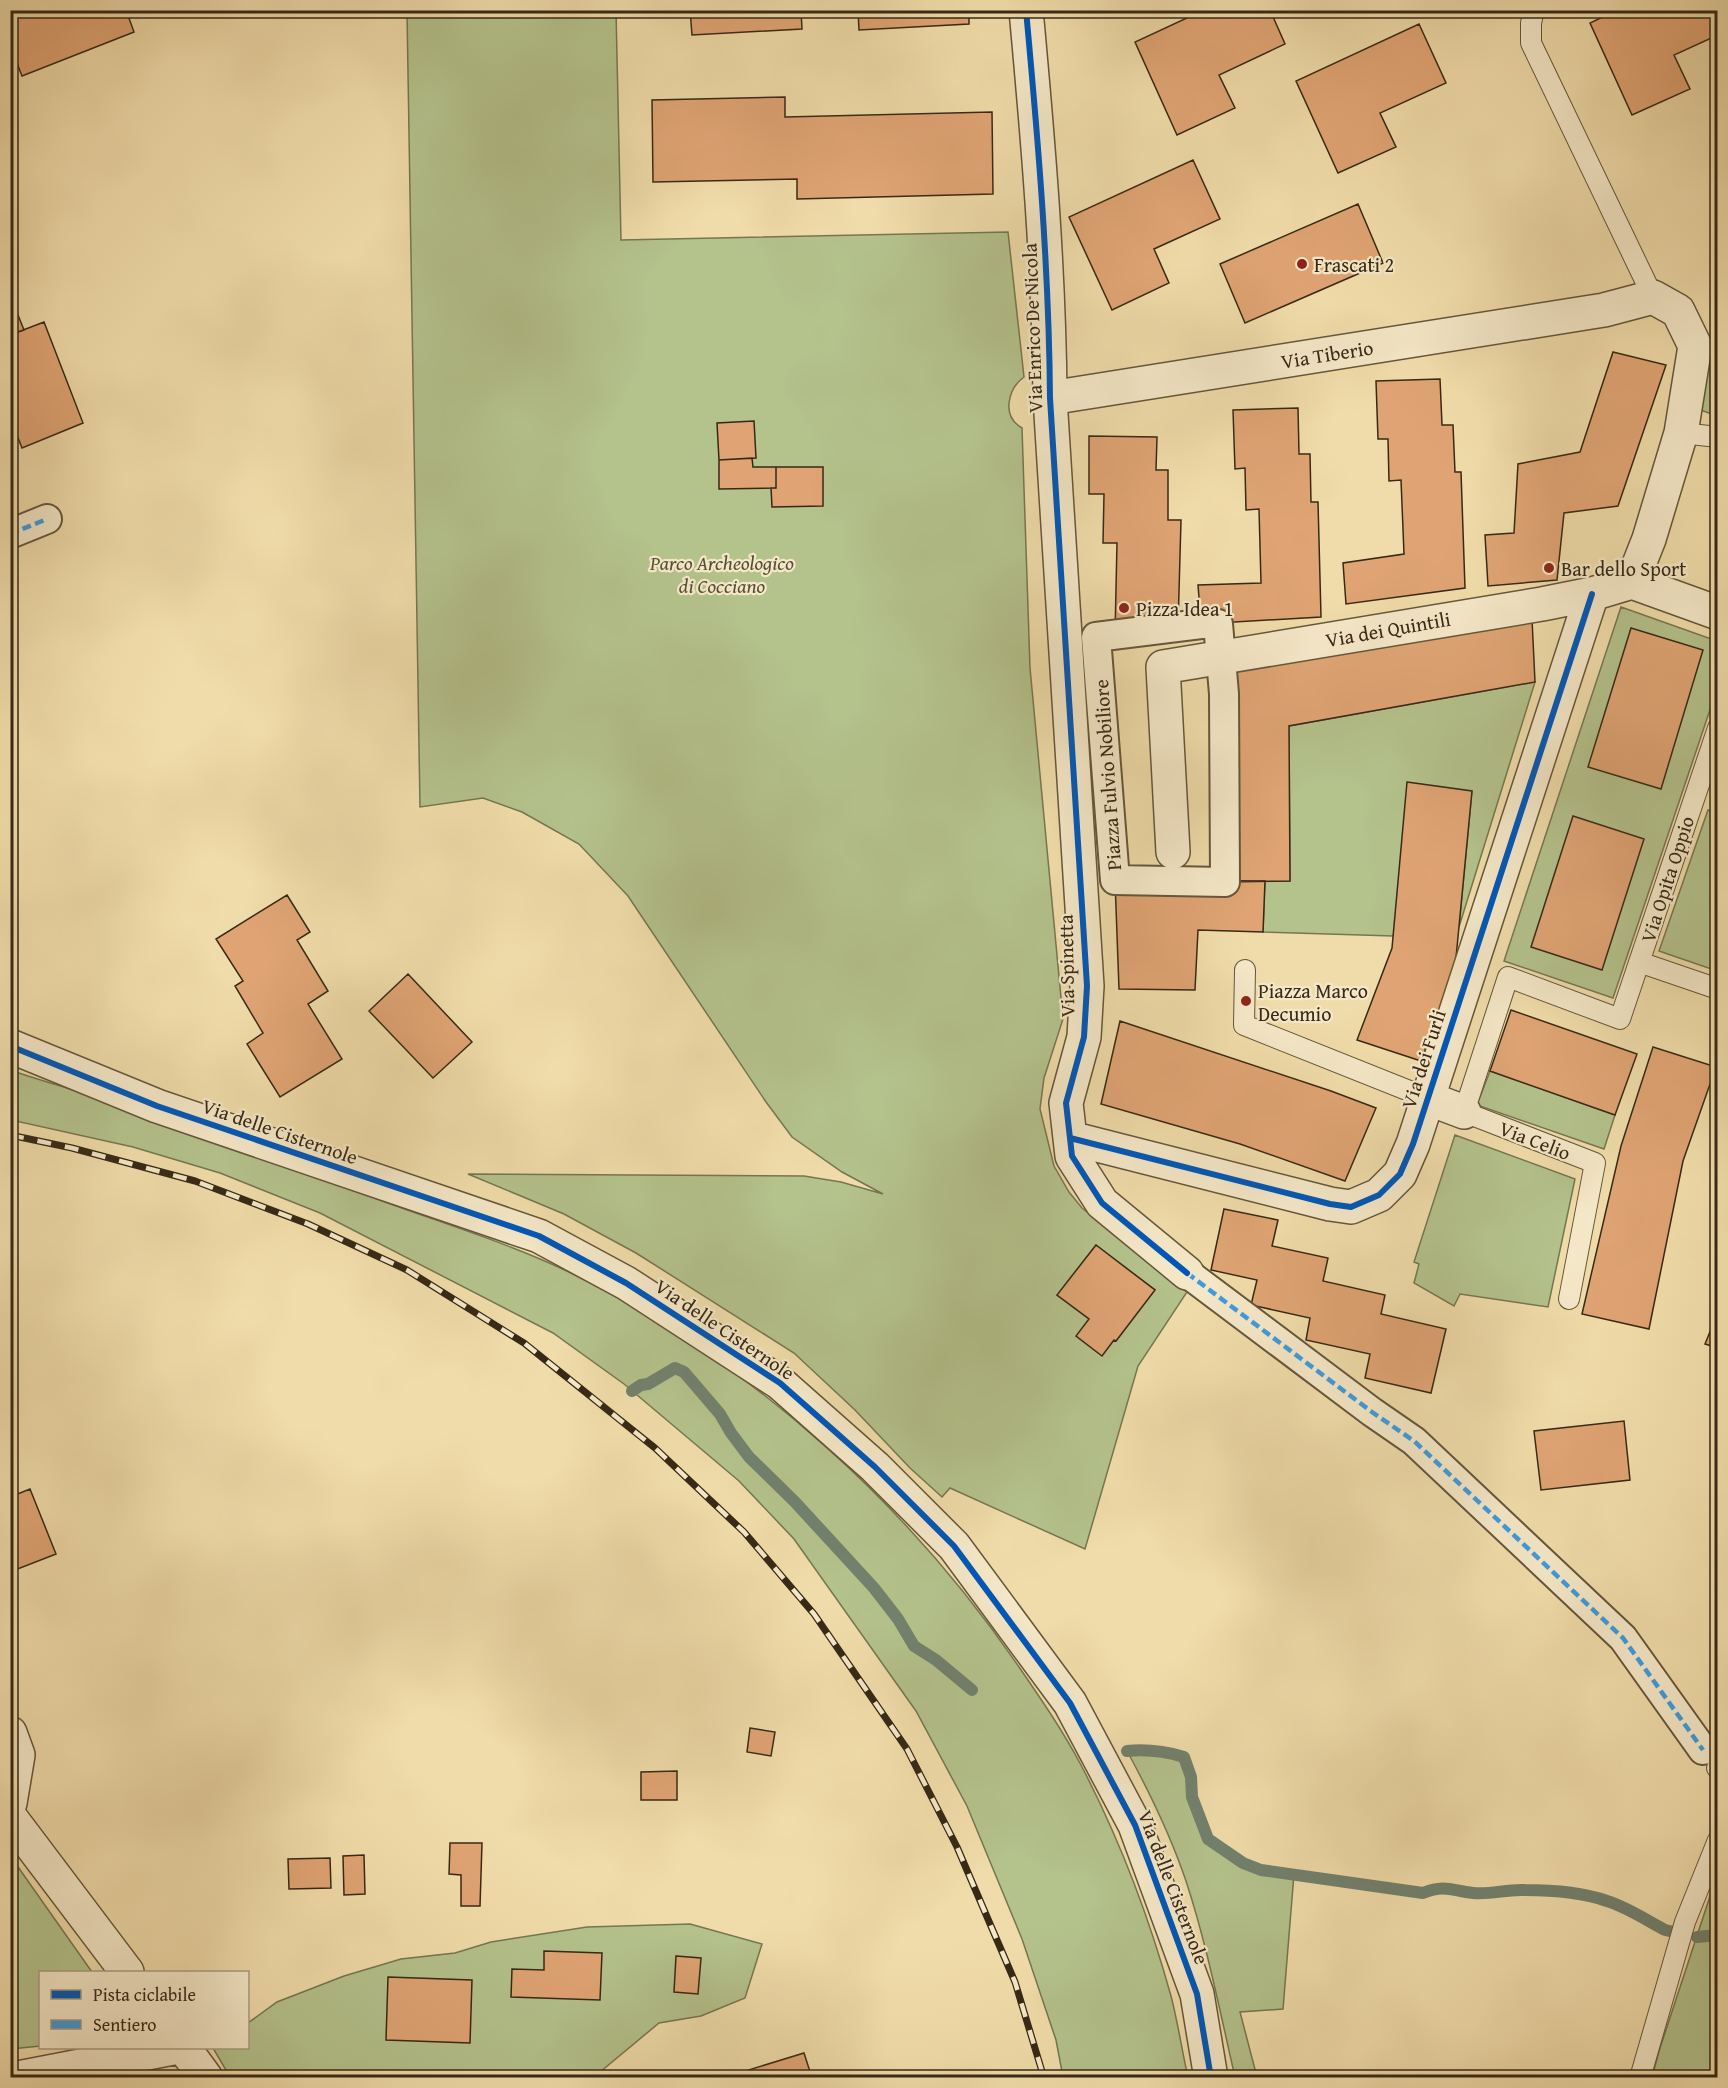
<svg xmlns="http://www.w3.org/2000/svg" width="1728" height="2088" font-family="'Gentium Book Plus',serif">
<style>
.green{fill:#b4c28c;stroke:#767651;stroke-width:1.5;fill-rule:evenodd}
.lines{fill:none;stroke-linecap:round;stroke-linejoin:round}
.stream{stroke:#72816e;stroke-width:12}
.building{fill:#e0a474;stroke:#372916;stroke-width:1.5}
.service-casing{stroke:#65563b;stroke-width:22}
.pedestrian-casing{stroke:#65563b;stroke-width:32}
.minor-casing{stroke:#65563b;stroke-width:36}
.service{stroke:#f5e8c8;stroke-width:20}
.pedestrian{stroke:#f5e8c8;stroke-width:28}
.minor{stroke:#f5e8c8;stroke-width:33}
.rail-casing{stroke:#372916;stroke-width:7}
.rail{stroke:#f5e8c8;stroke-width:4.5;stroke-dasharray:14;stroke-linecap:butt}
.quiet{stroke:#3e9cdf;stroke-width:4.5;stroke-dasharray:9 4.5;stroke-linecap:butt}
.cycleway-casing{stroke:#f5e8c8;stroke-width:10}
.cycleway{stroke:#0057b8;stroke-width:6}
.poi-dot{fill:#8f2418;stroke:#f5e8c8;stroke-width:2}
.labels{text-anchor:middle;dominant-baseline:central;stroke-width:4.5;stroke-linejoin:round;paint-order:stroke}
.poi-label{font-size:20px;fill:#372916;stroke:#f5e8c8;text-anchor:start}
.street-label{font-size:20px;fill:#372916;stroke:#f5e8c8}
.park-label{font-size:20px;font-style:italic;fill:#564f34;stroke:#f5e8c8}
</style>
<rect width="100%" height="100%" fill="#f0dcaa"/>
<filter id="stains"><feTurbulence type="fractalNoise" baseFrequency=".00333" numOctaves="4"/><feColorMatrix values="0 0 0 0 .2 0 0 0 0 .09 0 0 0 0 .02 0 0 0 .5 -.17"/></filter>
<radialGradient id="worn" r=".72"><stop offset=".6" stop-color="#630" stop-opacity="0"/><stop offset="1" stop-color="#630" stop-opacity=".3"/></radialGradient>
<path class="green" d="M407 11H616L621 240 1008 232 1024 377C1008 389 1001 416 1022 428L1030 668 1063 1019 1044 1078 1040 1109 1054 1166 1069 1192 1082 1208 1187 1292 1138 1366 1085 1549 950 1488 942 1497 910 1468 855 1410 794 1353 636 1253 564 1214 468 1174 804 1176 841 1182 883 1194 842 1172 792 1137 766 1102 628 896 579 844 522 812 483 798 420 807ZM1096 1245 1155 1290 1116 1341 1077 1336 1089 1319 1057 1295Z
M1717 335V416L1695 408Z
M1621 607 1717 641V689L1613 998 1504 961Z
M1535 682 1459 927 1472 791 1393 936 1263 932 1265 881H1290L1289 726Z
M1708 810 1717 813V971L1659 951Z
M10 1070C47 1083 84 1092 121 1105 207 1135 292 1168 377 1199 447 1225 519 1246 585 1280 759 1370 909 1506 1019 1667 1041 1699 1063 1731 1081 1765 1119 1838 1149 1917 1171 1996 1178 2023 1182 2051 1188 2077H1063L1056 2040 1022 1939 967 1806 916 1711 794 1539 739 1481 624 1384 553 1333 320 1213 220 1173 133 1147 11 1120Z
M1490 1071 1615 1115 1604 1149 1477 1105Z
M1455 1135 1575 1179 1548 1307 1460 1294 1454 1306 1414 1283 1419 1264 1414 1262Z
M1146 1749 1167 1752 1184 1757 1191 1777 1192 1797 1208 1839 1243 1863 1262 1870 1282 1874H1294L1283 2009 1240 2012 1257 2077H1235C1220 2012 1207 1945 1186 1881 1171 1837 1150 1793 1127 1751Z
M11 1857 92 1972H40V2046L11 2049Z
M1717 1875V2077H1652L1660 2048Z
M690 1924 762 1944 745 1998 701 2016 659 2023 594 2077H230L213 2048H248V2023L277 2002 344 1976 401 1959 455 1953 491 1942 587 1927Z"/>
<g class="lines">
<path class="stream" d="M632 1391 641 1385 648 1384 675 1368 684 1372 720 1414 731 1433 749 1457 795 1502 874 1588 898 1619 914 1646 936 1660 972 1690
M1127 1751C1148 1749 1164 1751 1184 1757L1191 1777 1192 1797 1208 1839 1243 1863 1261 1870 1423 1893C1446 1884 1452 1891 1473 1893 1490 1895 1507 1889 1524 1890 1550 1890 1582 1892 1607 1901 1627 1907 1646 1920 1665 1930L1674 1932
M1697 1937 1718 1935"/>
</g>
<path class="building" d="M126 10 134 32 22 76 10 45V41L14 40 10 32V11Z
M690 10H801L802 29 692 35Z
M858 10H969V24L859 30Z
M1204 10H1270L1285 44 1219 75 1235 108 1177 135 1135 42Z
M1617 10H1718V35L1674 55 1690 89 1632 115 1590 23Z
M1419 24 1446 83 1380 113 1396 147 1338 173 1296 81Z
M785 97V117L992 112 993 194 797 199V179L653 182 652 100Z
M1193 160 1220 219 1154 249 1169 283 1112 310 1069 217Z
M1358 204 1383 263 1245 323 1220 264Z
M10 295 24 330 10 335Z
M44 322 83 423 22 448 10 417V335Z
M1613 352 1666 365 1618 506 1564 513 1557 580 1488 586 1485 535 1514 533 1518 464 1580 452Z
M1440 379 1442 425H1453L1455 472H1461L1465 588 1346 604 1343 563 1404 554 1401 480 1389 481 1388 439H1378L1376 381Z
M1298 408 1299 454H1310L1311 502H1318L1321 617 1201 624 1198 585 1261 583 1259 509 1246 510 1245 468 1235 469 1233 410Z
M754 421 756 458 719 460 717 423Z
M1089 436 1157 437 1156 470H1168V520H1181L1178 627 1115 635 1117 543H1103L1104 494H1089Z
M752 458 753 467H776V488L719 489V460Z
M776 467H823V506L772 507 771 488H776Z
M1532 619 1535 682 1289 726 1290 881 1225 882 1223 673Z
M1631 628 1703 650 1661 789 1588 767Z
M1407 782 1472 791 1455 968 1421 1061 1357 1040 1392 948Z
M1573 816 1644 839 1602 970 1531 947Z
M1115 880 1265 881 1263 932 1198 930 1195 990 1119 989Z
M287 895 310 932 297 940 328 991 308 1004 342 1059 280 1097 247 1044 263 1033 235 986 243 981 216 939Z
M408 974 472 1042 433 1078 369 1011Z
M1511 1010 1637 1054 1615 1115 1490 1071Z
M1120 1021 1331 1091 1376 1108 1345 1181 1240 1144 1101 1104Z
M1653 1047 1716 1067 1683 1161 1649 1329 1582 1314 1621 1146Z
M1224 1209 1278 1220 1272 1246 1328 1258 1323 1281 1385 1295 1381 1314 1446 1329 1431 1393 1365 1378 1370 1354 1306 1340 1310 1318 1251 1305 1257 1280 1211 1270Z
M1096 1245 1155 1290 1116 1341 1114 1340 1102 1356 1076 1336 1089 1319 1057 1295Z
M1718 1312V1348L1705 1344Z
M1624 1421 1630 1480 1541 1490 1534 1431Z
M30 1489 56 1554 10 1572V1497Z
M750 1728 775 1732 771 1756 747 1752Z
M677 1771V1800H641V1772Z
M450 1843H482L480 1906H461V1875L449 1874Z
M364 1855 365 1894 344 1895 343 1856Z
M330 1858 331 1888 289 1889 288 1859Z
M544 1951 602 1953 600 2000 511 1997 512 1969 544 1970Z
M676 1956 701 1958 698 1994 674 1992Z
M388 1977 472 1980 470 2043 386 2040Z
M804 2053 812 2078H729V2076Z"/>
<g class="lines">
<g class="service-casing">
<path id="service" d="M1534 10 1531 23V43L1653 297
M1681 433 1718 437
M1639 962 1718 989
M1245 970 1244 1025 1427 1098
M1569 1299 1595 1163 1464 1112 1508 977 1620 1019 1718 728
M1717 1768H1718
M1640 2078 1685 1922 1718 1840"/>
</g>
<g class="pedestrian-casing">
<path id="pedestrian" d="M10 534 47 519
M1201 624H1218L1224 694 1225 882 1115 880 1096 637Z
M1187 1273 1372 1412 1414 1441 1623 1638 1703 1750"/>
</g>
<g class="minor-casing">
<path id="minor" d="M1026 10C1038 140 1049 268 1050 398L1087 986 1084 1037 1066 1103 1072 1156 1102 1203 1187 1273
M1050 398 1604 310 1653 297 1678 311 1695 346 1681 433 1649 539 1632 582
M1173 852 1163 667 1542 604 1592 594 1632 582 1718 613
M10 1046 157 1106 539 1236 626 1283 780 1383 875 1467 954 1546 1070 1703 1135 1825 1197 1994 1211 2078
M1427 1098 1464 1112
M1070 1138 1330 1204 1351 1207 1379 1195 1400 1174 1413 1144 1592 594
M10 1733 18 1755 10 1803
M10 1817 127 1972
M184 2048 206 2078
M18 2078 173 2048"/>
</g>
<use href="#service" class="service"/>
<use href="#pedestrian" class="pedestrian"/>
<use href="#minor" class="minor"/>
<g class="rail-casing">
<path id="rail" d="M10 1135 72 1148 195 1181 308 1224 407 1270 524 1343 655 1448 744 1532 814 1614 907 1749 957 1847 1015 1982 1044 2078"/>
</g>
<use href="#rail" class="rail"/>
<path class="quiet" d="M10 534 47 519
M1187 1273 1372 1412 1414 1441 1623 1638 1703 1750"/>
<g class="cycleway-casing">
<path id="cycleway" d="M1026 10C1038 140 1049 268 1050 398L1087 986 1084 1037 1066 1103 1072 1156 1102 1203 1187 1273
M10 1046 157 1106 539 1236 626 1283 780 1383 875 1467 954 1546 1070 1703 1135 1825 1197 1994 1211 2078
M1070 1138 1330 1204 1351 1207 1379 1195 1400 1174 1413 1144 1592 594"/>
</g>
<use href="#cycleway" class="cycleway"/>
</g>
<g class="poi-dot">
<circle cx="1302" cy="264" r="6"/>
<circle cx="1549" cy="568" r="6"/>
<circle cx="1124" cy="608" r="6"/>
<circle cx="1246" cy="1001" r="6"/>
</g>
<g class="labels">
<g class="poi-label">
<text x="1314" y="264">Frascati 2</text>
<text x="1561" y="568">Bar dello Sport</text>
<text x="1136" y="608">Pizza Idea 1</text>
<text x="1258" y="990">Piazza Marco<tspan x="1258" dy="23">Decumio</tspan></text>
</g>
<g class="street-label">
<text transform="translate(1032 328) rotate(-92)">Via Enrico De Nicola</text>
<text transform="translate(1327 354) rotate(-9)">Via Tiberio</text>
<text transform="translate(1388 629) rotate(-10)">Via dei Quintili</text>
<text transform="translate(1107 775) rotate(-94)">Piazza Fulvio Nobiliore</text>
<text transform="translate(1667 879) rotate(-72)">Via Opita Oppio</text>
<text transform="translate(1066 966) rotate(-91)">Via Spinetta</text>
<text transform="translate(1423 1059) rotate(-72)">Via dei Furli</text>
<text transform="translate(280 1131) rotate(19)">Via delle Cisternole</text>
<text transform="translate(1535 1140) rotate(21)">Via Celio</text>
<text transform="translate(725 1329) rotate(34)">Via delle Cisternole</text>
<text transform="translate(1174 1887) rotate(69)">Via delle Cisternole</text>
</g>
<g class="park-label">
<text x="722" y="562">Parco Archeologico<tspan x="722" dy="23">di Cocciano</tspan></text>
</g>
</g>
<rect width="1728" height="2088" fill="none" stroke="#f0dcaa" stroke-width="36"/>
<rect x="12" y="12" width="1704" height="2064" fill="none" stroke="#372916" stroke-width="3"/>
<rect x="18" y="18" width="1692" height="2052" fill="none" stroke="#372916" stroke-width="1.5"/>
<rect x="39" y="1971" width="210" height="78" fill="#f5e8c8" stroke="#a99c81" stroke-width="1.5"/>
<rect x="51" y="1990" width="30" height="9" fill="#0057b8" stroke="#a99c81" stroke-width="1.5"/>
<text x="93" y="2001" font-size="18" fill="#372916">Pista ciclabile</text>
<rect x="51" y="2020" width="30" height="9" fill="#3e9cdf" stroke="#a99c81" stroke-width="1.5"/>
<text x="93" y="2031" font-size="18" fill="#372916">Sentiero</text>
<rect width="100%" height="100%" filter="url(#stains)"/>
<rect width="100%" height="100%" fill="url(#worn)"/>
</svg>
